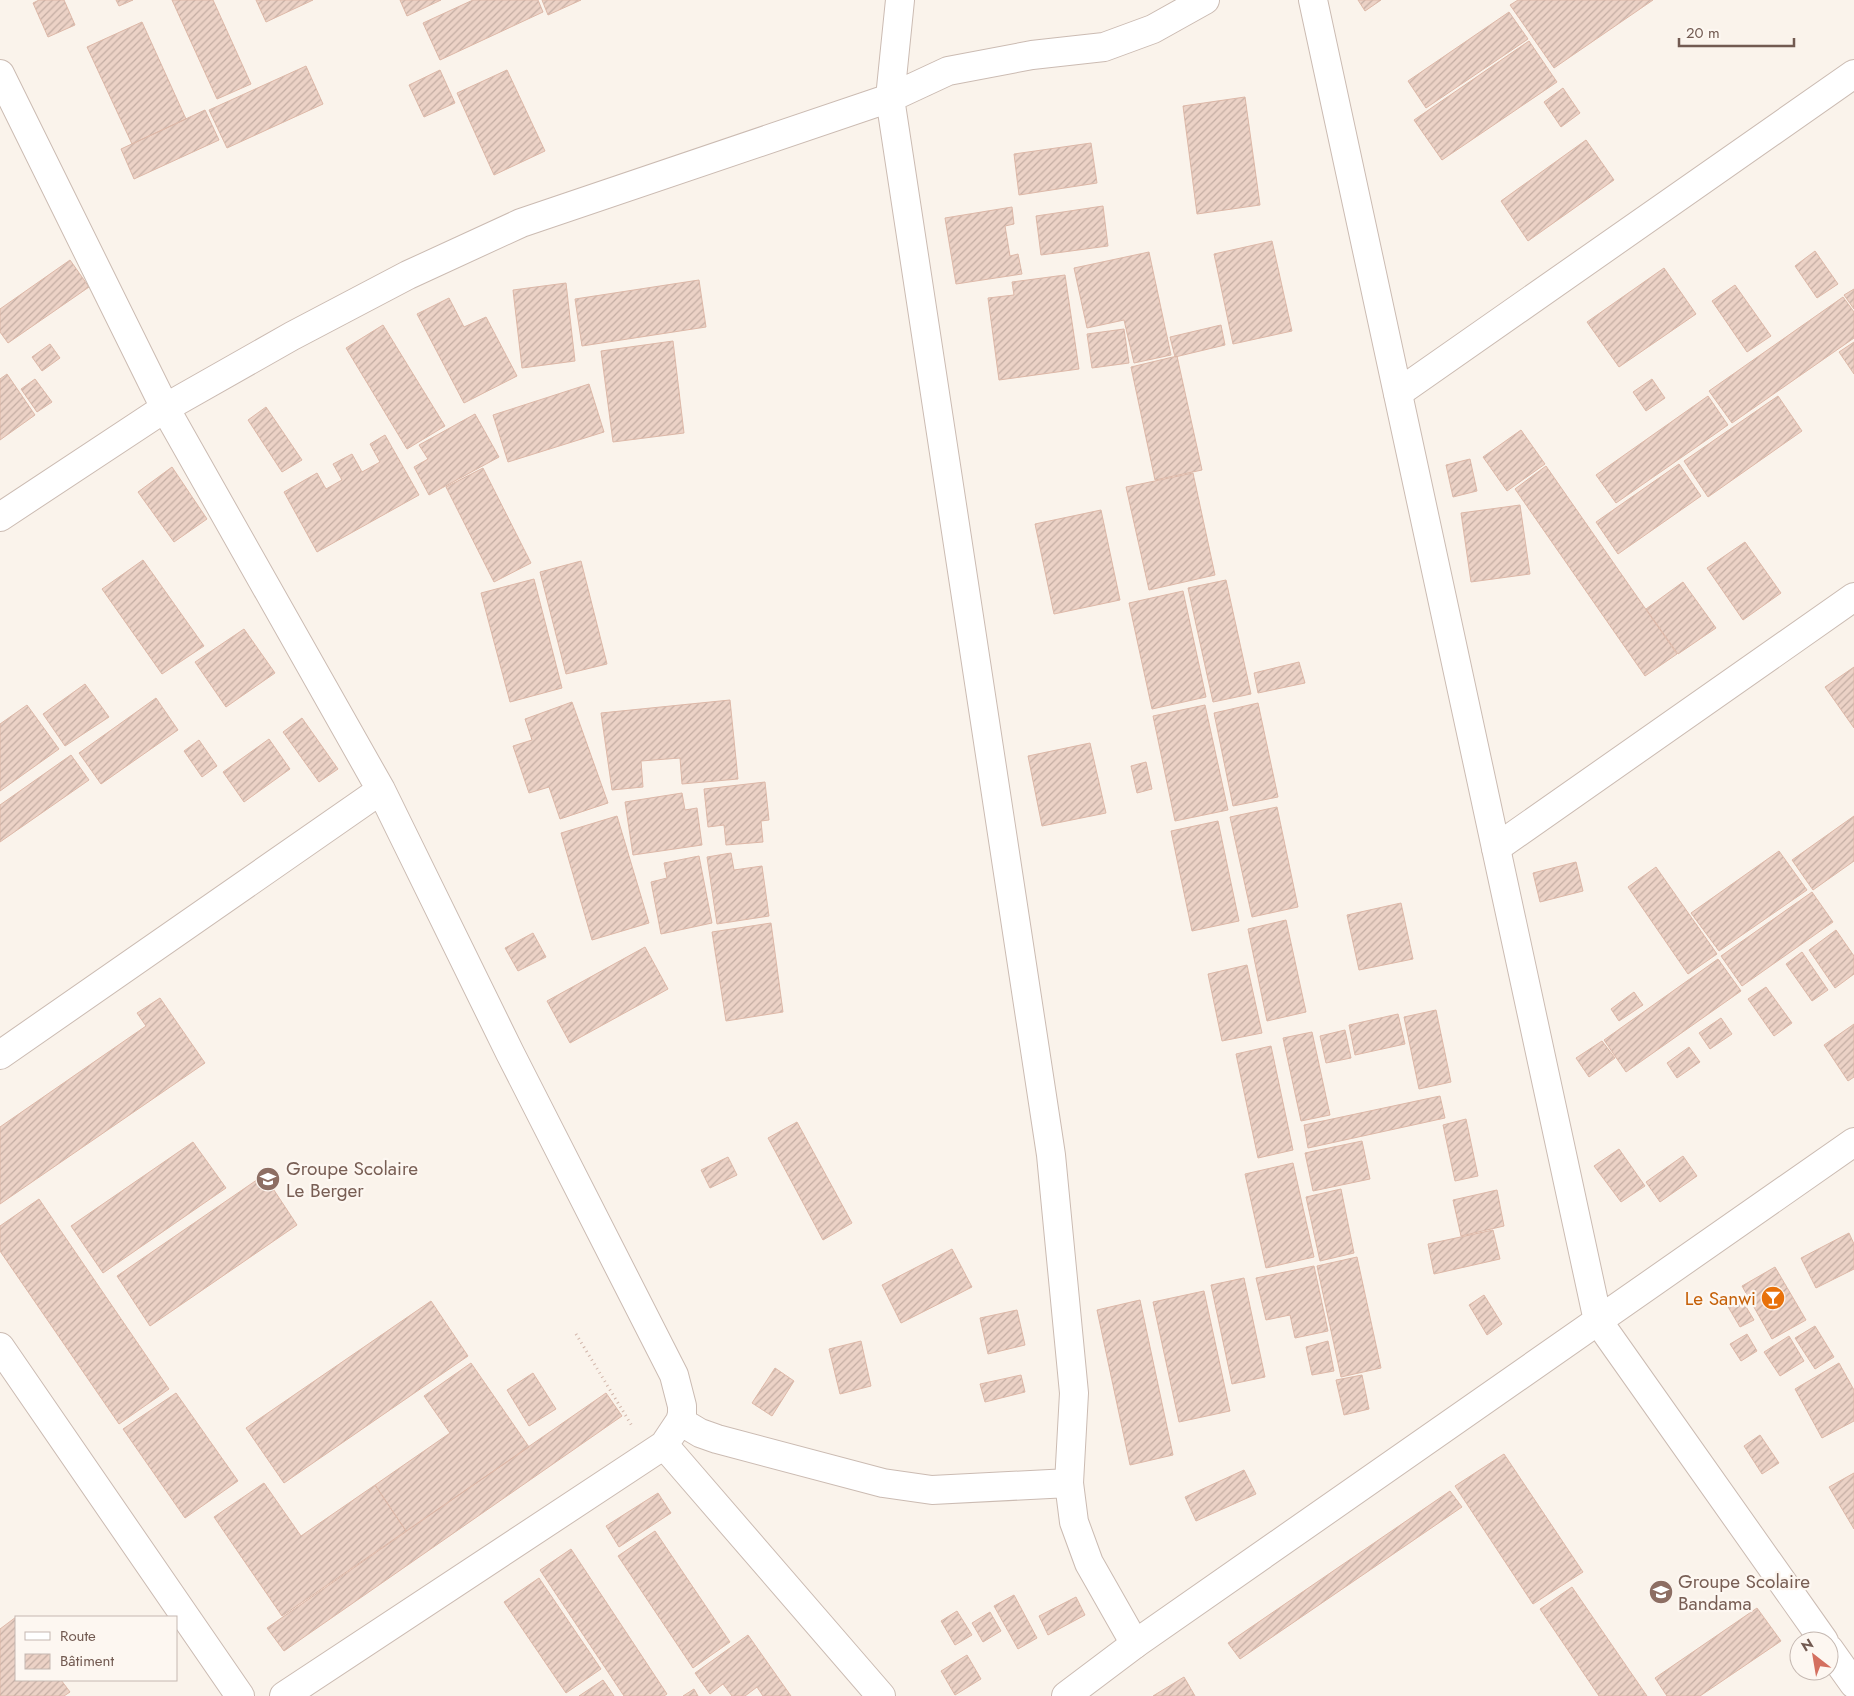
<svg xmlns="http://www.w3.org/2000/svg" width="1854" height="1696" font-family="Jost,sans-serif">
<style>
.building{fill:url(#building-hatch);stroke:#ddb8a8}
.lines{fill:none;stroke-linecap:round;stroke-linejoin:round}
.minor-casing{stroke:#cbbbb2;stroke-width:30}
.tertiary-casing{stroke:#cbbbb2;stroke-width:30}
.path{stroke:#d1b5a9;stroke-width:3;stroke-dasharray:1 4;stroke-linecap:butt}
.minor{stroke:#fff;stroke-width:28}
.tertiary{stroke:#fff;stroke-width:28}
.labels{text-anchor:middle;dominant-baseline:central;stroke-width:4.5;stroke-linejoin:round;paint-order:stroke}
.education-label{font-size:19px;fill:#785e54;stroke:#fdf7f1;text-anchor:start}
.food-label{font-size:19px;fill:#c56008;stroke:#fdf7f1;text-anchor:end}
</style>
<defs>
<pattern id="building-hatch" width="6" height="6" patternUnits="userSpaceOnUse" patternTransform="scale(1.25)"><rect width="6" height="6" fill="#ecd2c6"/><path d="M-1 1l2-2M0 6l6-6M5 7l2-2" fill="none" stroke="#c4ada3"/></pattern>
</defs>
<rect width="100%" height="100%" fill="#faf3eb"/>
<path class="building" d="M39 0H64L75 25 48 37 33 3Z
M116 0H133L119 6Z
M172 0H213L251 84 217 99Z
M256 0H313L266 22Z
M400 0H441L407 16Z
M473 0H538L543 12 440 60 423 23Z
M542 0H581L548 15Z
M1358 0H1381L1365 11Z
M1518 0H1653L1554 68 1510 5Z
M1509 12 1528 39 1426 108 1408 81Z
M142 22 186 119 132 144 87 47Z
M1529 41 1557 82 1442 160 1414 120Z
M306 66 323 104 227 148 209 110Z
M440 70 455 103 424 117 409 85Z
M507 70 545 151 494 175 457 93Z
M1563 88 1580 113 1561 127 1544 102Z
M1245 97 1260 205 1197 214 1183 106Z
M205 110 219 140 134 179 121 149Z
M1586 140 1614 180 1528 241 1501 201Z
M1091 143 1097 183 1019 195 1014 154Z
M1103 206 1108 246 1041 255 1036 216Z
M1012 207 1014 224 1005 226 1010 256 1018 254 1022 274 956 284 945 218Z
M1272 241 1292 331 1233 344 1214 254Z
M1815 251 1838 284 1817 298 1795 266Z
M1149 252 1171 355 1134 363 1124 320 1087 328 1074 268Z
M70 260 89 287 8 343 0 332V309Z
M1664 268 1696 314 1619 367 1587 322Z
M1065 275 1079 369 999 380 988 298 1014 295 1012 282Z
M699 280 706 327 582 346 575 299Z
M566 283 575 361 522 368 513 290Z
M1735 285 1771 336 1747 352 1712 301Z
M1854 289V309L1844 295Z
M1843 297 1854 312V338L1732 423 1709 391Z
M449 298 464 327 486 317 517 376 464 403 417 314Z
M383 325 445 426 407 449 346 348Z
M1221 325 1225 345 1175 357 1170 337Z
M1124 329 1129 363 1092 368 1087 334Z
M673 341 684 433 613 442 601 351Z
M1854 342V374L1839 352Z
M50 344 60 358 42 371 32 357Z
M1177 356 1202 470 1155 480 1131 367Z
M7 374 35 415 0 440V379Z
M35 379 52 402 37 412 21 389Z
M1652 379 1665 398 1646 411 1633 392Z
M589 384 604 432 508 462 493 415Z
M1708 396 1728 425 1616 503 1596 475Z
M1778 396 1802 431 1708 497 1684 461Z
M266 407 302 460 282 472 248 420Z
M475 414 499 457 429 495 414 467 428 459 419 445Z
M1521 430 1545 464 1507 491 1483 457Z
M385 435 419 495 317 552 284 492 317 473 326 489 342 480 333 464 352 454 362 472 380 462 370 444Z
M1470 459 1477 491 1453 497 1446 465Z
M1679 464 1701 496 1618 554 1596 522Z
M1546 466 1677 654 1645 676 1515 489Z
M172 467 207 519 174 542 138 492Z
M483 468 531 563 494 582 446 487Z
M1193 473 1215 575 1149 590 1126 487Z
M1520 505 1530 574 1471 582 1461 513Z
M1101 510 1120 600 1054 614 1035 524Z
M1745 542 1781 593 1743 620 1707 568Z
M143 560 204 646 162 674 102 589Z
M581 561 607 664 566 674 540 572Z
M534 579 562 688 510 702 481 593Z
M1226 580 1251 694 1213 702 1188 588Z
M1683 582 1716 628 1678 654 1646 609Z
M1183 591 1206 697 1152 709 1129 603Z
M244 629 275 673 226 707 195 662Z
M1299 662 1305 683 1258 693 1254 673Z
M1854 667V728L1825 687Z
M85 684 109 717 65 746 43 714Z
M156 698 178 730 101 784 79 753Z
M730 700 738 779 682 784 680 758 641 761 643 787 612 790 601 713Z
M572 702 608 803 560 819 549 787 529 793 513 746 532 740 525 719Z
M1258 703 1278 797 1233 806 1214 713Z
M27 705 59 749 0 791V724Z
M1205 705 1228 810 1175 821 1153 716Z
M302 718 338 769 319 782 283 732Z
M269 739 290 769 244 802 223 772Z
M199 740 217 766 202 777 184 751Z
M1090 743 1106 813 1042 826 1028 756Z
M71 755 89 780 0 842V805Z
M1146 762 1152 789 1137 793 1131 766Z
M765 782 769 820 761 821 763 842 726 845 724 825 708 827 704 789Z
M682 793 685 810 697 808 702 845 633 855 625 802Z
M1277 807 1298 907 1252 917 1230 817Z
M617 816 649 923 592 940 561 833Z
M1854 816V861L1813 890 1792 860Z
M1218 821 1239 921 1192 931 1171 831Z
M1779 851 1807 890 1719 951 1691 913Z
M731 853 734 870 762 866 769 916 717 924 707 857Z
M699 856 712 923 661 934 651 882 667 878 664 863Z
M1576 862 1583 891 1540 902 1533 873Z
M1656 867 1717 954 1688 974 1628 887Z
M1812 892 1833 922 1742 986 1721 956Z
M1401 903 1413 959 1359 970 1347 915Z
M1286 920 1306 1012 1267 1021 1248 929Z
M771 923 783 1012 726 1021 712 932Z
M1836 930 1854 956V974L1835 988 1809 950Z
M533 933 546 957 518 971 505 948Z
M645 947 668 989 570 1043 547 1001Z
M1802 952 1828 990 1812 1001 1786 964Z
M1718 959 1741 991 1626 1072 1604 1040Z
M1247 965 1262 1033 1222 1041 1208 974Z
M1766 987 1792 1023 1774 1036 1748 999Z
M1634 992 1643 1005 1619 1021 1611 1009Z
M160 998 205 1063 0 1204V1127L146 1026 137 1013Z
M1436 1010 1451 1082 1419 1089 1404 1017Z
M1398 1014 1405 1044 1355 1055 1349 1025Z
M1721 1018 1732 1034 1710 1049 1699 1033Z
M1854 1024V1077L1848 1081 1824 1045Z
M1345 1030 1351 1058 1326 1063 1320 1036Z
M1312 1032 1330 1115 1301 1121 1283 1038Z
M1602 1041 1615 1058 1589 1077 1576 1058Z
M1271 1046 1293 1150 1258 1158 1236 1054Z
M1689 1047 1700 1062 1677 1078 1667 1063Z
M1440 1096 1445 1118 1308 1148 1304 1125Z
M1466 1119 1478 1176 1455 1181 1443 1125Z
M797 1122 852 1223 823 1240 768 1138Z
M1362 1141 1370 1179 1313 1191 1305 1153Z
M193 1142 226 1188 103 1273 71 1226Z
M1619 1149 1645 1186 1621 1202 1594 1166Z
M1683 1156 1697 1176 1660 1202 1646 1182Z
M728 1157 737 1175 710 1188 701 1170Z
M1293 1163 1314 1257 1266 1268 1245 1174Z
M264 1175 297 1225 150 1326 117 1276Z
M1341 1189 1354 1253 1320 1261 1306 1197Z
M1497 1190 1504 1226 1461 1236 1453 1200Z
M39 1199 169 1389 119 1424 0 1251V1226Z
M1493 1230 1500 1259 1434 1274 1428 1244Z
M1849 1233 1854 1244V1269L1816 1288 1801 1258Z
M952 1249 972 1287 901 1323 882 1285Z
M1357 1257 1381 1368 1341 1377 1317 1266Z
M1314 1266 1328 1331 1295 1338 1290 1315 1266 1320 1256 1278Z
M1775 1267 1806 1320 1772 1339 1742 1286Z
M1244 1278 1265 1377 1232 1384 1211 1285Z
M1204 1291 1230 1411 1179 1422 1153 1302Z
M1484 1295 1502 1324 1487 1335 1469 1305Z
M1740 1297 1754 1320 1740 1327 1727 1305Z
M1140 1300 1173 1455 1130 1465 1097 1310Z
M431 1301 468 1356 284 1483 246 1428Z
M1017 1310 1025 1345 988 1354 980 1318Z
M1815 1326 1834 1357 1815 1369 1795 1338Z
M1747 1334 1757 1351 1741 1361 1730 1344Z
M1789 1336 1804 1361 1780 1376 1764 1352Z
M861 1341 871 1386 840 1394 829 1349Z
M1328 1341 1334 1371 1312 1375 1306 1347Z
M471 1363 529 1447 406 1531 375 1485 450 1433 424 1396Z
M1839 1363 1854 1390V1421L1822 1438 1795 1389Z
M775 1368 794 1381 772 1416 752 1403Z
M533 1373 556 1409 529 1426 507 1390Z
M1021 1375 1025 1392 985 1402 980 1384Z
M1362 1375 1369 1409 1344 1415 1336 1380Z
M176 1393 238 1481 185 1518 123 1429Z
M606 1393 622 1416 284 1651 267 1628Z
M1760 1435 1779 1463 1762 1474 1744 1446Z
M1504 1454 1583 1572 1533 1604 1455 1486Z
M1244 1470 1256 1494 1196 1521 1185 1497Z
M1854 1473V1529L1829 1487Z
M264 1483 301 1536 375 1485 406 1531 282 1616 214 1517Z
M1450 1491 1462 1507 1240 1659 1228 1643Z
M658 1493 671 1513 619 1547 606 1526Z
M655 1531 730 1642 693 1668 618 1556Z
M571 1549 667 1694 664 1696H624L540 1570Z
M539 1578 601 1669 566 1693 504 1602Z
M1572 1587 1647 1696H1599L1540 1609Z
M1014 1595 1037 1638 1018 1649 994 1606Z
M1076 1597 1085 1615 1048 1635 1039 1616Z
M1757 1608 1781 1641 1700 1696H1667L1655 1678Z
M957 1611 972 1635 955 1645 941 1621Z
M990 1612 1001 1631 983 1642 972 1623Z
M16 1617V1680H61L70 1692 64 1696H0V1629Z
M748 1635 791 1696H763L757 1687 745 1696H732L723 1684 710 1694 695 1673Z
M967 1655 981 1679 955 1695 941 1671Z
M1184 1677 1195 1696H1153Z
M603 1680 614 1696H579Z
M694 1689 698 1696H683Z"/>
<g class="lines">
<g class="minor-casing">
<path id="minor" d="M900 0 890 98 1051 1155 1074 1393 1069 1483 1074 1522 1089 1563 1135 1644
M0 74 165 408 381 790 510 1053 674 1375 682 1406V1414L680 1421 664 1445 284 1696
M1398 393 1854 74
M0 517 165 408 292 336 408 275 521 223 890 98 948 71 1032 55 1104 47 1153 29 1205 0
M1496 848 1854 597
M0 1055 381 790
M1598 1321 1824 1641
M0 1347 240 1696
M680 1421 700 1433 717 1439 883 1483 932 1490 1069 1483
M664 1445 881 1696
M1829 1649 1854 1684"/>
</g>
<g class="tertiary-casing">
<path id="tertiary" d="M1313 0 1598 1321
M1066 1696 1135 1644 1854 1142"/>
</g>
<path class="path" d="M576 1334 632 1426"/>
<use href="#minor" class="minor"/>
<use href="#tertiary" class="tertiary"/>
</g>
<defs>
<g id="school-disc" transform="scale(1.25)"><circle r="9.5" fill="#8d6e63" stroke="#fdf7f1"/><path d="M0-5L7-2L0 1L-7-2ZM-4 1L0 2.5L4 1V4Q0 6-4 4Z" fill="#fff"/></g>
<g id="bar-disc" transform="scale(1.25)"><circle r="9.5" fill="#e8710a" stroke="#fdf7f1"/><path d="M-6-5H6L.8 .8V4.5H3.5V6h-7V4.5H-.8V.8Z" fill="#fff"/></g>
</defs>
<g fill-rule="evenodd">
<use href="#school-disc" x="268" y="1179"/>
<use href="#bar-disc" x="1773" y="1298"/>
<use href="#school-disc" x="1661" y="1592"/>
</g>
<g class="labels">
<g class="education-label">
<text x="286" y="1168">Groupe Scolaire<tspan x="286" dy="22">Le Berger</tspan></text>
<text x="1678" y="1581">Groupe Scolaire<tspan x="1678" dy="22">Bandama</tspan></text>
</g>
<g class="food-label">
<text x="1756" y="1298">Le Sanwi</text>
</g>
</g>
<rect x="15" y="1616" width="162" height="65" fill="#fdf7f1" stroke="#c5b8b1"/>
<rect x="25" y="1632" width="25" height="8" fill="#ffffff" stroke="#c5b8b1"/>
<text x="60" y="1641" font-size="15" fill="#725a51">Route</text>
<rect x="25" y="1654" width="25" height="15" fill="url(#building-hatch)" stroke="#c5b8b1"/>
<text x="60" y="1666" font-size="15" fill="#725a51">Bâtiment</text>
<g transform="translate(1814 1656) rotate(329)"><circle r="24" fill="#fdf7f1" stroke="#c5b8b1"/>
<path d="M0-4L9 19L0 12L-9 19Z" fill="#d47060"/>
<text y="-8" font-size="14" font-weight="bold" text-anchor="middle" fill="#725a51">N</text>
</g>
<path d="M1679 38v8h115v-8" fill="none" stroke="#725a51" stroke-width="2.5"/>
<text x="1686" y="38" font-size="15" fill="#725a51" stroke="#fdf7f1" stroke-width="4" paint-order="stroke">20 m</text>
</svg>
